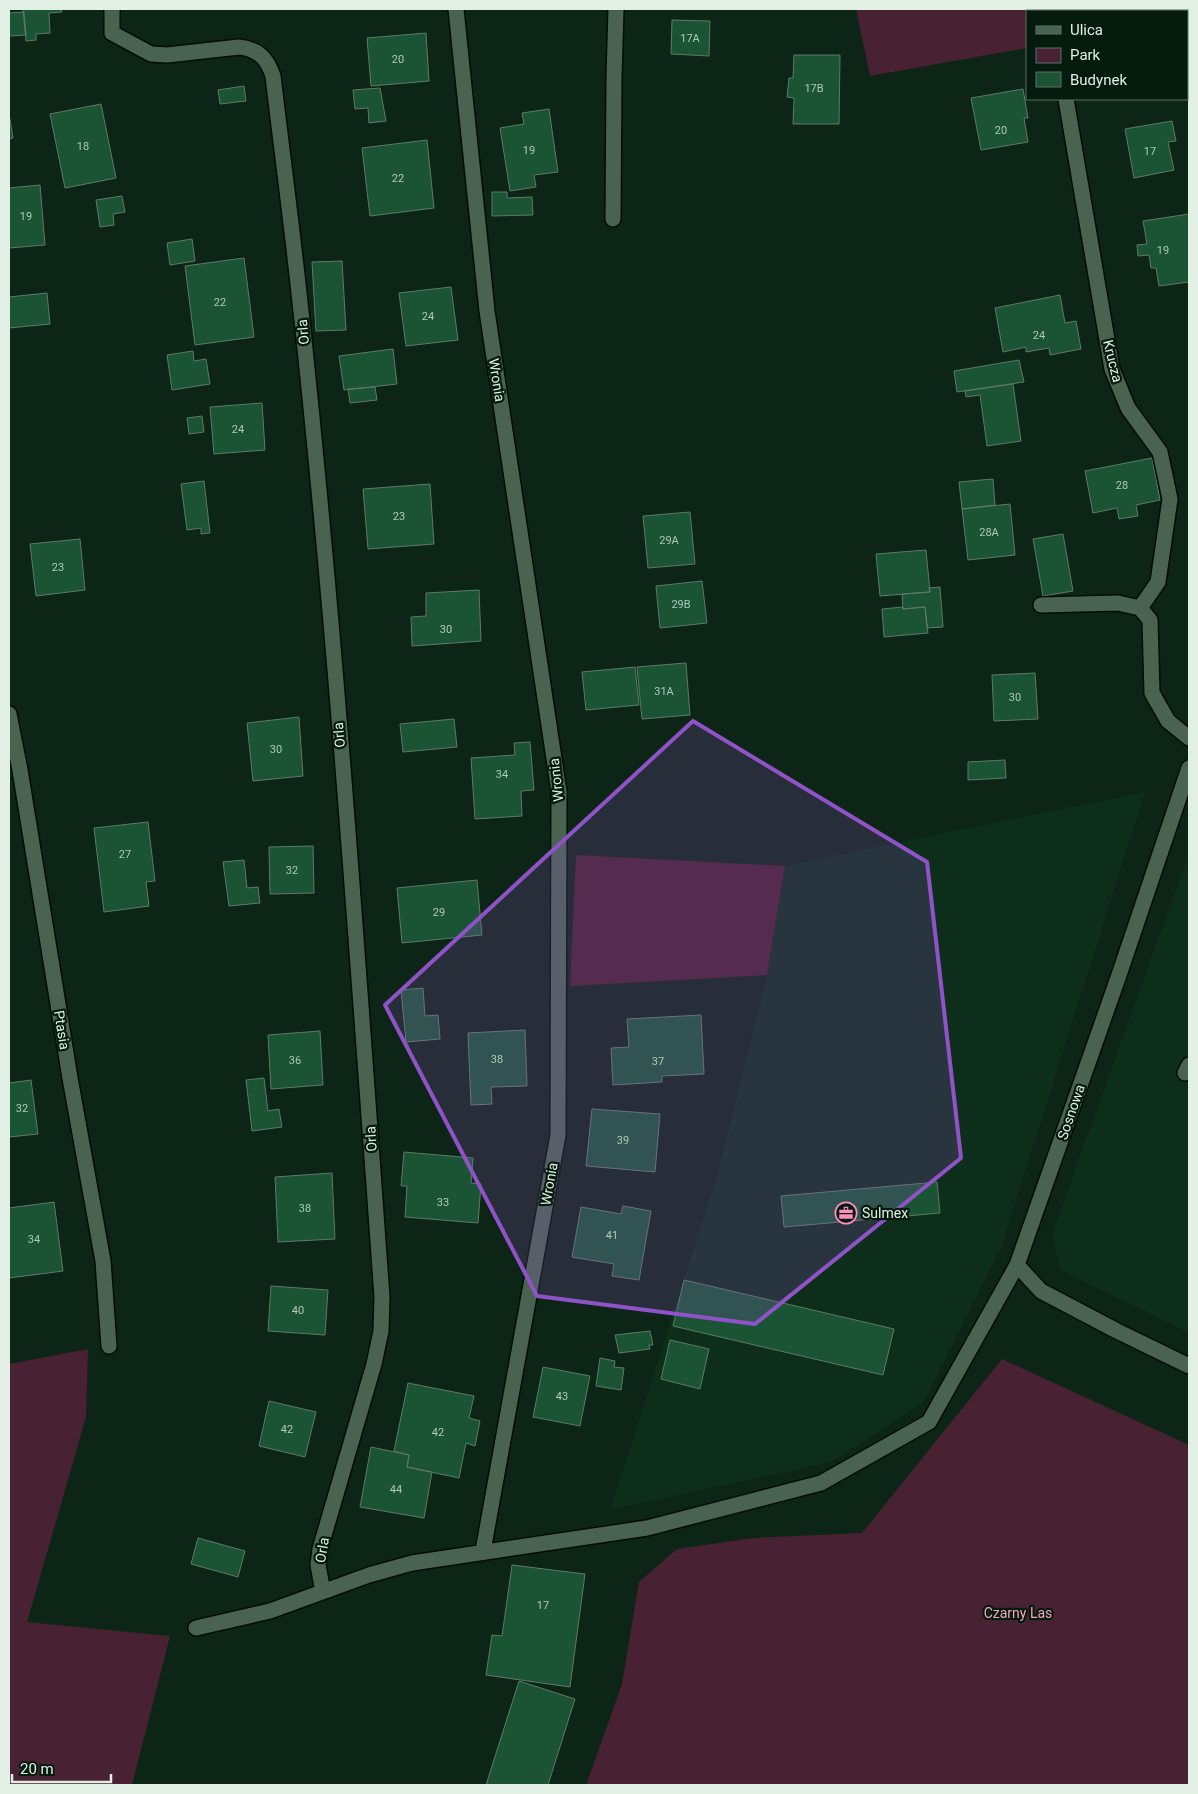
<svg xmlns="http://www.w3.org/2000/svg" width="1198" height="1794" font-family="Roboto,sans-serif">
<style>
.built{fill:#0e2e1c}
.green{fill:#482132}
.building{fill:#1a5435;stroke:#5f7968}
.lines{fill:none;stroke-linecap:round;stroke-linejoin:round}
.lane-casing{stroke:#000e03;stroke-width:18}
.street-casing{stroke:#000e03;stroke-width:18}
.lane{stroke:#496252;stroke-width:15}
.street{stroke:#496252;stroke-width:15}
.marked{fill:#8f53c7;fill-opacity:0.2;stroke:#8f53c7;stroke-width:4;stroke-linejoin:round}
.labels{text-anchor:middle;dominant-baseline:central;stroke-width:4.5;stroke-linejoin:round;paint-order:stroke}
.number-label{font-size:11px;fill:#afc8b9}
.street-label{font-size:14px;fill:#e1efe5;stroke:#041b0e}
.poi-label{font-size:14px;fill:#e1efe5;stroke:#041b0e;text-anchor:start}
.park-label{font-size:14px;fill:#f6a4c5;stroke:#041b0e}
</style>
<rect width="100%" height="100%" fill="#0d2517"/>
<path class="built" d="M1145 792 1002 1245 924 1402 831 1462 610 1510 718 1174 767 975 785 866Z
M1189 853V1333L1061 1270 1052 1234Z"/>
<path class="green" d="M856 9H1043L1044 11H1027V48L870 76Z
M576 855 785 866 767 975 570 986Z
M88 1349 86 1417 27 1622 170 1636 132 1785H9V1364Z
M1002 1359 1189 1445V1785H586L622 1684 639 1582 677 1549 753 1538 862 1533Z"/>
<path class="building" d="M23 9H61L62 12 49 13 50 33 36 34V40L26 41Z
M1109 9H1147V11H1110Z
M24 12 26 35 9 36V13Z
M672 20 710 21 709 56 671 54Z
M1187 31H1189V73L1187 74Z
M426 33 429 81 371 86 367 38Z
M794 55H840L839 124H793L794 98 787 97 789 78H793Z
M244 86 246 101 220 104 218 90Z
M380 88 386 121 369 123 368 108 355 109 353 90Z
M1023 89 1028 118H1024L1028 142 981 150 971 98Z
M101 104 116 178 65 188 50 114Z
M549 109 558 172 534 175 536 187 510 191 500 128 524 124 522 113Z
M9 114 13 138 9 139Z
M1172 121 1176 141 1168 142 1174 170 1134 178 1125 129Z
M427 140 434 208 370 216 362 148Z
M40 185 45 245 9 248V188Z
M492 192H507V198L532 197 533 215 492 216Z
M122 196 125 212 113 214 114 225 100 227 96 200Z
M1189 214V282L1159 286 1156 268H1151L1149 255 1138 256 1137 245 1147 244 1143 221Z
M192 239 195 261 170 265 167 243Z
M244 258 254 337 195 345 185 266Z
M342 261 346 330 316 331 312 262Z
M451 287 458 340 406 346 399 293Z
M47 293 50 324 9 328V297Z
M1060 295 1065 323 1076 321 1081 349 1050 355 1049 348 1026 352V347L1003 352 995 308Z
M393 349 397 384 344 390 339 356Z
M193 351 194 361 206 359 210 384 172 390 167 355Z
M1019 360 1024 382 957 392 954 371Z
M1013 384 1021 441 987 446 980 395 966 397 965 391Z
M375 387 377 400 350 403 348 389Z
M262 403 265 450 214 454 210 407Z
M202 416 204 432 189 434 187 418Z
M1152 458 1160 500 1136 505 1138 516 1119 519 1117 508 1093 513 1085 471Z
M993 479 995 505 962 509 959 482Z
M204 481 210 533 201 534V528L187 530 181 484Z
M430 484 434 544 368 549 363 489Z
M1010 504 1015 555 968 560 962 509Z
M690 512 695 564 648 568 643 516Z
M1063 534 1073 591 1043 596 1033 539Z
M80 539 85 590 36 596 30 544Z
M926 550 930 592 880 596 876 554Z
M702 581 707 623 660 628 656 586Z
M940 587 943 627 927 628 925 607 903 609 902 594 930 592 929 588Z
M479 590 481 641 412 646 411 617 426 616V593Z
M903 607V609L925 607 928 633 884 637 882 609Z
M686 663 690 715 642 719 637 667Z
M635 667 639 705 586 710 582 672Z
M1035 673 1038 719 994 721 992 675Z
M299 717 303 776 253 781 247 723Z
M454 719 457 747 403 752 400 724Z
M530 742 534 790 521 791 522 816 475 819 471 758 515 755 514 743Z
M1005 760 1006 778 968 780V762Z
M148 822 155 881 146 882 149 906 104 912 94 828Z
M313 846 314 893 270 894 269 847Z
M244 860 247 888 258 887 260 903 229 906 223 862Z
M477 880 482 935 402 943 397 888Z
M423 988 425 1016 438 1015 440 1039 406 1042 401 990Z
M701 1015 704 1074 662 1076V1082L613 1085 611 1048 629 1047 627 1019Z
M525 1030 527 1086 491 1087 492 1104 471 1105 468 1033Z
M320 1031 323 1085 271 1089 268 1035Z
M264 1078 268 1111 279 1109 282 1127 252 1131 246 1080Z
M31 1080 38 1134 9 1137V1083Z
M592 1109 660 1114 655 1172 586 1166Z
M404 1152 473 1158 471 1183 481 1184 478 1223 405 1217 407 1186H401Z
M332 1173 335 1239 278 1242 275 1177Z
M937 1182 940 1213 784 1227 781 1196Z
M54 1202 63 1271 9 1278V1208Z
M623 1206 651 1211 639 1280 612 1276 614 1264 572 1257 581 1207 621 1214Z
M684 1280 894 1329 883 1375 673 1326Z
M271 1286 328 1290 325 1335 268 1331Z
M650 1331 653 1345H649L650 1349 619 1353 615 1335Z
M670 1340 709 1349 700 1389 661 1379Z
M600 1358 615 1361 614 1367 624 1368 621 1390 596 1386Z
M543 1367 590 1376 580 1426 533 1417Z
M408 1383 474 1396 469 1418 480 1421 475 1446 466 1443 459 1478 407 1467 409 1455 394 1451Z
M269 1401 316 1412 305 1457 259 1446Z
M371 1447 409 1455 407 1467 432 1472 424 1518 360 1507Z
M198 1538 245 1551 238 1577 191 1564Z
M512 1565 585 1574 570 1687 486 1675 492 1635 502 1636Z
M519 1681 575 1699 548 1785H486Z"/>
<g class="lines">
<g class="lane-casing">
<path id="lane" d="M1185 1073 1189 1065"/>
</g>
<g class="street-casing">
<path id="street" d="M112 9V33L151 54 167 55 239 47C258 49 267 58 273 76 282 152 292 227 300 302 336 633 358 965 382 1297L381 1331 374 1364 320 1549 318 1565 323 1592
M456 9 487 311 559 792 558 1135 483 1551
M1051 9V11
M1066 99 1112 369 1128 408 1160 452 1170 499 1158 582 1140 608
M613 219 614 78 616 9
M1041 605 1118 603 1140 608 1150 620 1152 693 1168 721 1189 738
M9 714 20 770 70 1078 103 1261 109 1346
M1189 768 1119 975 1017 1265 1041 1291 1117 1331 1189 1366
M196 1628 270 1611 369 1575 412 1563 647 1528 821 1483 929 1422 1017 1265"/>
</g>
<use href="#lane" class="lane"/>
<use href="#street" class="street"/>
</g>
<path class="marked" d="M693 721 927 862 961 1158 755 1324 537 1296 385 1005Z"/>
<defs>
<g id="office-ring" transform="scale(1.125)"><circle r="9.5" fill="#041b0e" stroke="#fd8ebe" stroke-width="1.5"/><path d="M-6-3h4V-5.5h4V-3h4V5H-6ZM-1-4.5V-3h2v-1.5ZM-6 0V1H6V0Z" fill="#fd8ebe"/></g>
</defs>
<g fill-rule="evenodd">
<use href="#office-ring" x="846" y="1213"/>
</g>
<g class="labels">
<g class="number-label">
<text x="690" y="38">17A</text>
<text x="398" y="59">20</text>
<text x="814" y="88">17B</text>
<text x="1001" y="130">20</text>
<text x="83" y="146">18</text>
<text x="529" y="150">19</text>
<text x="1150" y="151">17</text>
<text x="398" y="178">22</text>
<text x="26" y="216">19</text>
<text x="1163" y="250">19</text>
<text x="220" y="302">22</text>
<text x="428" y="316">24</text>
<text x="1039" y="335">24</text>
<text x="238" y="429">24</text>
<text x="1122" y="485">28</text>
<text x="399" y="516">23</text>
<text x="989" y="532">28A</text>
<text x="669" y="540">29A</text>
<text x="58" y="567">23</text>
<text x="681" y="604">29B</text>
<text x="446" y="629">30</text>
<text x="664" y="691">31A</text>
<text x="1015" y="697">30</text>
<text x="276" y="749">30</text>
<text x="502" y="774">34</text>
<text x="125" y="854">27</text>
<text x="292" y="870">32</text>
<text x="439" y="912">29</text>
<text x="497" y="1059">38</text>
<text x="295" y="1060">36</text>
<text x="658" y="1061">37</text>
<text x="22" y="1108">32</text>
<text x="623" y="1140">39</text>
<text x="443" y="1202">33</text>
<text x="305" y="1208">38</text>
<text x="612" y="1235">41</text>
<text x="34" y="1239">34</text>
<text x="298" y="1310">40</text>
<text x="562" y="1396">43</text>
<text x="287" y="1429">42</text>
<text x="438" y="1432">42</text>
<text x="396" y="1489">44</text>
<text x="543" y="1605">17</text>
</g>
<g class="street-label">
<text transform="translate(303 332) rotate(-95)">Orla</text>
<text transform="translate(1113 361) rotate(76)">Krucza</text>
<text transform="translate(497 380) rotate(81)">Wronia</text>
<text transform="translate(339 735) rotate(-95)">Orla</text>
<text transform="translate(556 780) rotate(-96)">Wronia</text>
<text transform="translate(62 1030) rotate(81)">Ptasia</text>
<text transform="translate(1071 1112) rotate(-71)">Sosnowa</text>
<text transform="translate(371 1139) rotate(-94)">Orla</text>
<text transform="translate(549 1184) rotate(-80)">Wronia</text>
<text transform="translate(322 1550) rotate(-80)">Orla</text>
</g>
<g class="poi-label">
<text x="862" y="1213">Sulmex</text>
</g>
<g class="park-label">
<text x="1018" y="1613">Czarny Las</text>
</g>
</g>
<rect width="1198" height="1794" fill="none" stroke="#e1efe5" stroke-width="20"/>
<rect x="1026" y="10" width="162" height="90" fill="#041b0e" stroke="#5c7064"/>
<rect x="1036" y="26" width="25" height="8" fill="#496252" stroke="#5c7064"/>
<text x="1070" y="35" font-size="15" fill="#e1efe5">Ulica</text>
<rect x="1036" y="48" width="25" height="15" fill="#482132" stroke="#5c7064"/>
<text x="1070" y="60" font-size="15" fill="#e1efe5">Park</text>
<rect x="1036" y="72" width="25" height="15" fill="#1a5435" stroke="#5c7064"/>
<text x="1070" y="85" font-size="15" fill="#e1efe5">Budynek</text>
<path d="M12 1774v8h99v-8" fill="none" stroke="#e1efe5" stroke-width="2.5"/>
<text x="20" y="1774" font-size="15" fill="#e1efe5" stroke="#041b0e" stroke-width="4" paint-order="stroke">20 m</text>
</svg>
